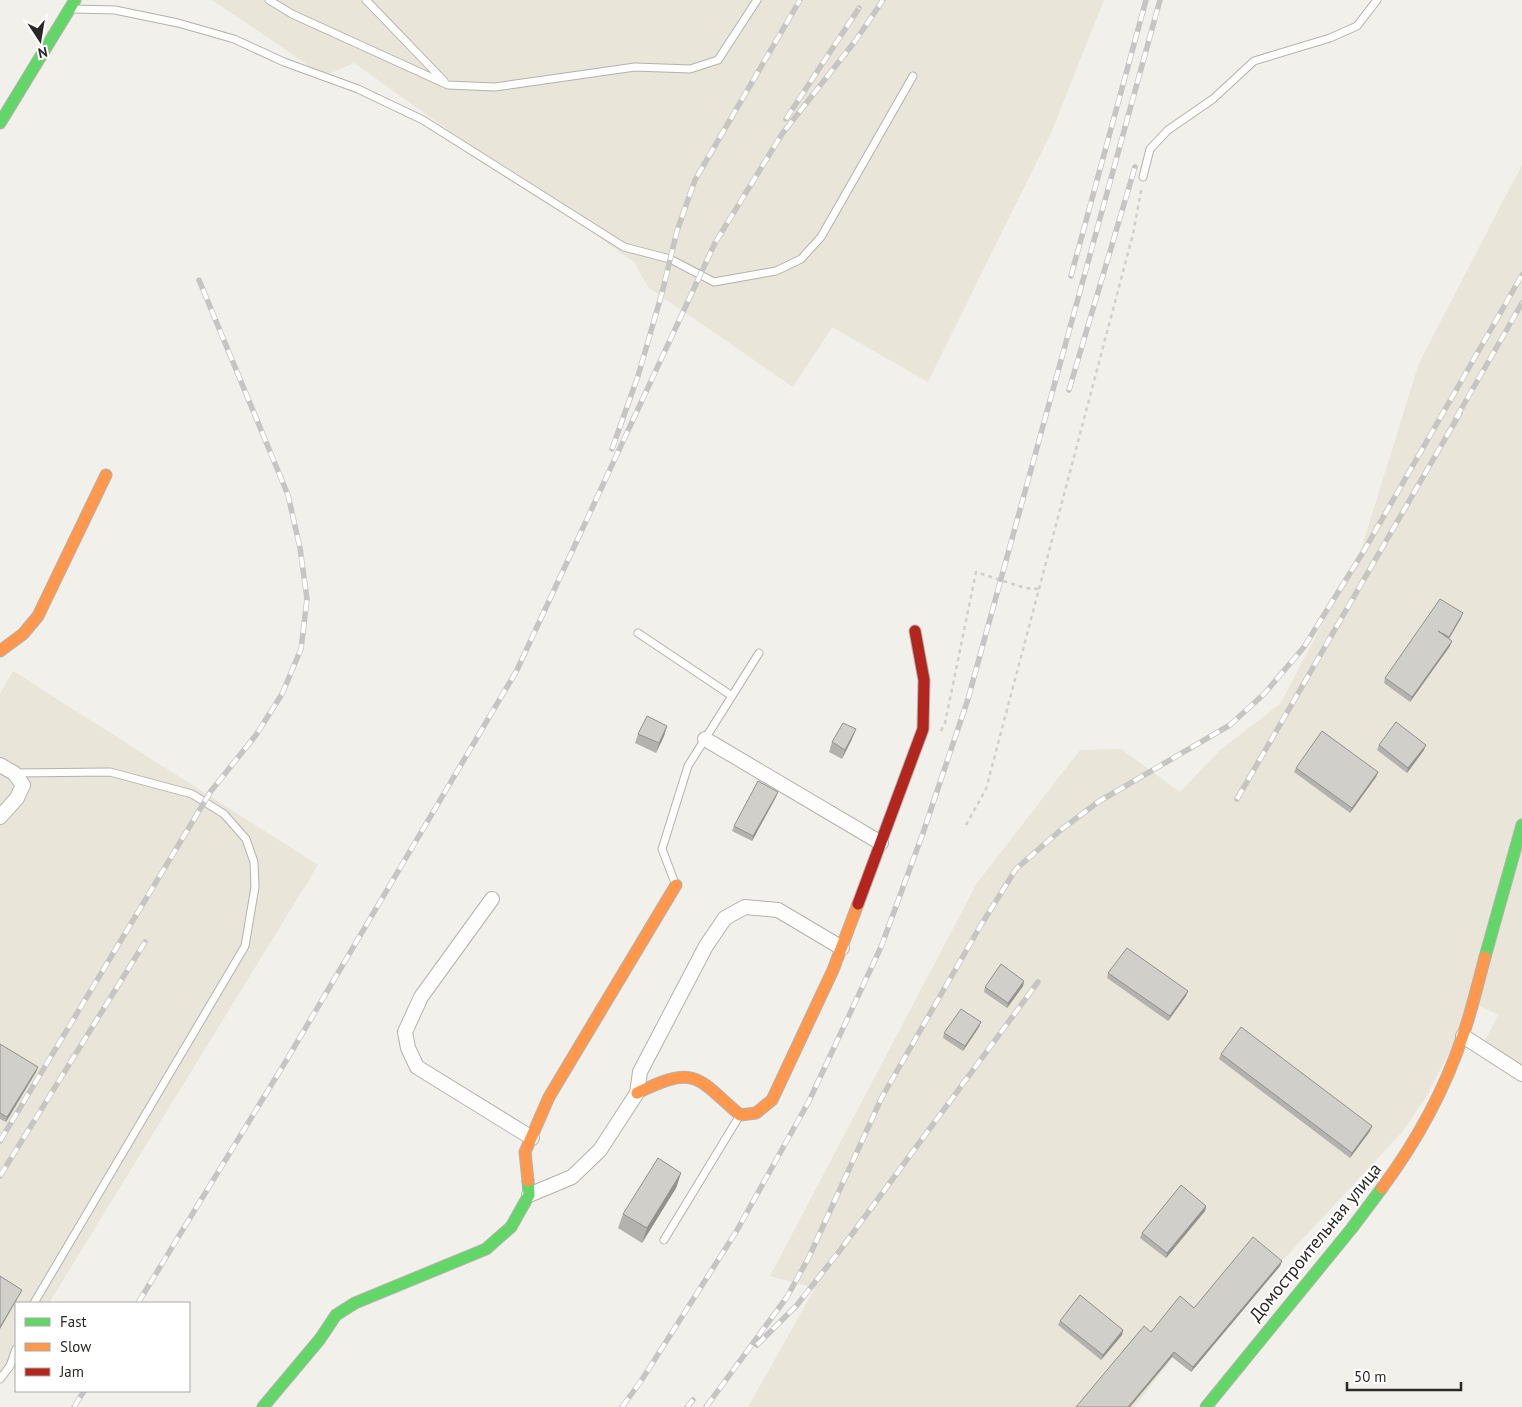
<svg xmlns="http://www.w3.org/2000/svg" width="1522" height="1407" font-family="'PT Sans',sans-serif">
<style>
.built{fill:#e9e5d8}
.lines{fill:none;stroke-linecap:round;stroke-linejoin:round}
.lane-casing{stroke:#b3b2ae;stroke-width:9}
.street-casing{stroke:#b3b2ae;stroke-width:16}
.fast-casing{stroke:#b3b2ae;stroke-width:13}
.slow-casing{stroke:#b3b2ae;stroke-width:13}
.jam-casing{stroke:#b3b2ae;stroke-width:13}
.path{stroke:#cfcfcc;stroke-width:2.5;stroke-dasharray:4 4;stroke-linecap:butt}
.lane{stroke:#fdfdfc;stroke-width:7}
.street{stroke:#fdfdfc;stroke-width:14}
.fast{stroke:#63d668;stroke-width:11}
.slow{stroke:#ff974d;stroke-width:11}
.jam{stroke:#b3261e;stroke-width:11}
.rail-casing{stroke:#c5c5c3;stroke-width:5.5}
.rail{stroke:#fff;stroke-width:4;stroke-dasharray:11;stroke-linecap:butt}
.wall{fill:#b3b2ae}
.shaded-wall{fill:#92918d}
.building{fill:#d0cfca;stroke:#92918d}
.labels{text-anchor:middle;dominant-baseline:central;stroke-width:4;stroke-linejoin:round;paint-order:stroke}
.street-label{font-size:18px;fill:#2a2824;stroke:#fff}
</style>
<rect width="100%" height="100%" fill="#f2f0ea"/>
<path class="built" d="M212 0H1104L1051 133 928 382 832 327 793 387 648 287 634 262 354 63 324 76Z
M1522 165V1067L1484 1043 1498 1015 1475 1003 1426 1097 1403 1131 1281 1262 1191 1372 1173 1358 1134 1407H748L815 1288 770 1276 977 883 1080 750 1121 749 1180 792 1220 750 1280 704 1360 553 1419 363Z
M13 671 318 865 49 1303H16V1356L0 1383V694Z"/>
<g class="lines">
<g class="lane-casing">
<path id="lane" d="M269 0 292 14 448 85 495 87 635 67 690 69 718 60 757 0
M366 0 444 81
M73 9 115 10 178 23 234 39 284 62 358 89 423 120 624 247 670 259 714 282 776 271 801 259 821 237 913 76
M1143 177 1150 149 1168 130 1213 99 1254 61 1330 38 1357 26 1377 0
M638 633 732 696
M14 773 110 772 192 794 224 814 246 839 254 862 255 887 245 946 34 1303
M675 883 662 849 688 766 759 653
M664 1240 740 1115
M0 1379 10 1366 16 1349"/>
</g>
<g class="street-casing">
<path id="street" d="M705 739 881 843
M0 765 14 773 23 785 17 798 0 817
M492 899 421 997 405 1032 408 1048 417 1067 532 1138
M1463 1036 1522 1074
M529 1195 572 1177 600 1150 637 1093 640 1072 706 946 725 918 745 907 778 910 842 948"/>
</g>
<g class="fast-casing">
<path id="fast" d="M0 123 75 0
M1485 957 1522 825
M263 1407 320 1339 336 1315 355 1303 486 1249 511 1227 529 1195 528 1181
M1206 1407 1352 1228 1382 1188"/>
</g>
<g class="slow-casing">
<path id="slow" d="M0 651 23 634 38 616 106 475
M637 1093C696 1064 696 1077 740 1115L756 1113 772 1100 833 970 858 904
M528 1181 525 1152 549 1097 676 885
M1382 1188C1416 1142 1445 1089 1463 1035 1472 1010 1478 983 1485 957"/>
</g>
<g class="jam-casing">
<path id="jam" d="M858 904 923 729 924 680 915 631"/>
</g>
<path class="path" d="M941 731 945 723 976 572 1025 588 1039 589
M966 825 986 789 1133 234 1142 186"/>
<use href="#lane" class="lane"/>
<use href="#street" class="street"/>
<use href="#fast" class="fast"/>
<use href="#slow" class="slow"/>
<use href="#jam" class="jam"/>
<g class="rail-casing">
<path id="rail" d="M786 119 859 8
M1071 276 1146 0
M1069 390 1135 167
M1456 418 1522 303
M612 449 638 376 662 293 677 231 695 180 800 0
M1237 799 1460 413
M0 1141 211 791 256 735 282 694 301 649 307 599 300 548 288 495 199 280
M0 1176 145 942
M138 1303 286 1061 517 670 715 243 782 134 856 40 883 0
M757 1345 797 1305 841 1249 1038 982
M74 1407 84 1391
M622 1407 641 1381 736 1232 809 1101 881 947 923 833 968 699 1160 0
M687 1407 693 1400
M706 1407 787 1297 809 1257 882 1097 981 925 1016 869 1062 829 1098 802 1230 725 1265 693 1304 647 1365 549 1522 275"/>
</g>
<use href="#rail" class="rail"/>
</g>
<path class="wall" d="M1461 618 1449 639 1450 646 1410 702 1384 683 1385 678Z
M667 726 664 736 656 753 635 743 638 734Z
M852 739 842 759 829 752 832 742Z
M1379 745 1424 750 1407 773 1377 750Z
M1296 768 1378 772 1376 777 1350 813 1294 772Z
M776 797 752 841 732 831 734 826Z
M1108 973 1186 996 1168 1021 1107 978Z
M1024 981 1023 986 1007 1008 984 992 985 987Z
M981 1022 979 1027 963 1051 943 1038 944 1033Z
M0 1044 38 1067 36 1072 6 1122 0 1119Z
M1221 1054 1372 1126 1370 1131 1350 1158 1219 1059Z
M681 1173 676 1188 642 1243 618 1228 623 1214Z
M1206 1206 1205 1211 1166 1258 1140 1238 1142 1233Z
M1282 1261 1280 1266 1191 1372 1172 1357 1151 1332Z
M1060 1321 1123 1330 1122 1335 1101 1360 1058 1325Z"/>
<path class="shaded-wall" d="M1463 613 1461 618 1447 642 1449 637Z
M1452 641 1450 646 1410 702 1412 697Z
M667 726 664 736 656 753 659 743Z
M856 729 852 739 842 759 845 750Z
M1426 745 1424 750 1407 773 1408 768Z
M1378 772 1376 777 1350 813 1352 808Z
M778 792 776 797 752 841 753 836Z
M1024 981 1023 986 1007 1008 1008 1003Z
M1188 991 1186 996 1168 1021 1170 1016Z
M981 1022 979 1027 963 1051 965 1046Z
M38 1067 36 1072 6 1122 7 1117Z
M1372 1126 1370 1131 1350 1158 1352 1153Z
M681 1173 676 1188 642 1243 647 1228Z
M1206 1206 1205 1211 1166 1258 1167 1253Z
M1282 1261 1280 1266 1191 1372 1193 1367Z
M22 1290 20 1294 0 1329V1327Z
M1123 1330 1122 1335 1101 1360 1103 1355Z
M1174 1352 1172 1357 1130 1407H1128Z"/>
<path class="building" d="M1440 599 1463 613 1449 637 1438 631 1452 641 1412 697 1385 678Z
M647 716 667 726 659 743 638 734Z
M1396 722 1426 745 1408 768 1379 745Z
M843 723 856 729 845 750 832 742Z
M1322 731 1378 772 1352 808 1296 768Z
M758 781 778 792 753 836 734 826Z
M1127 948 1188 991 1170 1016 1108 973Z
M1001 964 1024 981 1008 1003 985 987Z
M961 1009 981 1022 965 1046 944 1033Z
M1241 1027 1372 1126 1352 1153 1221 1054Z
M0 1044 38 1067 7 1117 0 1113Z
M658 1158 681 1173 647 1228 623 1214Z
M1181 1185 1206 1206 1167 1253 1142 1233Z
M1253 1237 1282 1261 1193 1367 1174 1352 1128 1407H1076L1144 1326 1151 1332 1180 1296 1194 1308Z
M0 1276 22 1290 0 1327Z
M1080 1295 1123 1330 1103 1355 1060 1321Z"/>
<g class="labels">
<g class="street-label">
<text transform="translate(1315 1242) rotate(-51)">Домостроительная улица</text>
</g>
</g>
<rect x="15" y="1302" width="175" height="90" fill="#ffffff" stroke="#aaa9a7"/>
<rect x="25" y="1318" width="25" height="8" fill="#63d668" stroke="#aaa9a7"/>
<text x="60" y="1327" font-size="15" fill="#2a2824">Fast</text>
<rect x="25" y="1343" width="25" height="8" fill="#ff974d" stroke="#aaa9a7"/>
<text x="60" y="1352" font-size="15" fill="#2a2824">Slow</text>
<rect x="25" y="1368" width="25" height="8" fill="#b3261e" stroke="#aaa9a7"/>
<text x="60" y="1377" font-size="15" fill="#2a2824">Jam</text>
<g transform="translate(40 40) rotate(168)" stroke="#ffffff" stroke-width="4" paint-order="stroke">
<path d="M0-4L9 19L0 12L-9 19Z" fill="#2a2824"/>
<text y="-8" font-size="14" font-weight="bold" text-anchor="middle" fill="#2a2824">N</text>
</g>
<path d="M1347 1382v8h114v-8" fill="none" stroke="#2a2824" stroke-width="2.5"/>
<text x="1354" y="1382" font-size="15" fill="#2a2824" stroke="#ffffff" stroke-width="4" paint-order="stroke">50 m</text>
</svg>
